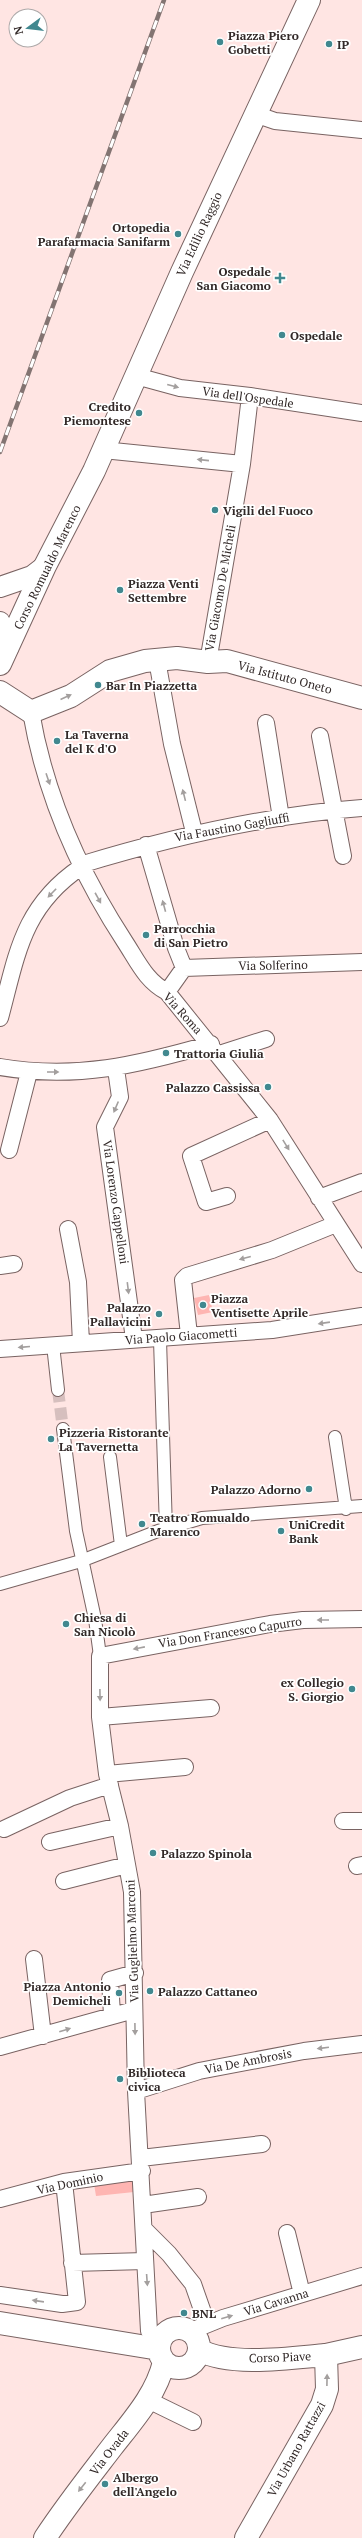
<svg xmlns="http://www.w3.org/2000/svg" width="362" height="2538" font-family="'PT Serif',serif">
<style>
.grass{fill:#feb5b2}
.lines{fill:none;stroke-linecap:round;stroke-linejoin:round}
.pedestrian-tunnel{stroke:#d6bfbe;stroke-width:12;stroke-dasharray:12 6;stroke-linecap:butt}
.pedestrian-casing{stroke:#796362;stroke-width:14}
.minor-casing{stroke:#796362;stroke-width:18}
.tertiary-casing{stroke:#796362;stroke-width:22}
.secondary-casing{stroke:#796362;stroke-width:24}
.primary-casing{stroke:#796362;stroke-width:24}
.pedestrian{stroke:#fff;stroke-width:12}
.minor{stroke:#fff;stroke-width:16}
.tertiary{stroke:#fff;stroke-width:20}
.secondary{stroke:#fff;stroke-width:22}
.primary{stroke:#fff;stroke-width:22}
.rail-casing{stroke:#837472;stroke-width:4.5}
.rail{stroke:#fff;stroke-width:3;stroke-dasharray:9;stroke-linecap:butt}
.oneway{fill:#a39f9e}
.poi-dot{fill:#41888f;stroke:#fff;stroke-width:1.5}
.labels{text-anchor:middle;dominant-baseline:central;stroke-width:3.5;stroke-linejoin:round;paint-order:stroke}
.poi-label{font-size:12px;font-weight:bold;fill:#322928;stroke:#fff;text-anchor:start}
.street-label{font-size:12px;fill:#322928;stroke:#fff}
</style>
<rect width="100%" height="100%" fill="#ffe5e3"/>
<path class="grass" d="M209 1295 213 1312 198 1315 194 1298Z
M133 2178 134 2192 96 2196 94 2184Z"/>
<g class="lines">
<path class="pedestrian-tunnel" d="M58 1390 63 1429"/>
<g class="pedestrian-casing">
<path id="pedestrian" d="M160 1340 166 1529
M53 1345 58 1390
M63 1429 76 1531 95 1619 100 1656
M335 1437 346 1509
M110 1457 121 1545
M0 1584 81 1561 158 1531 202 1518 362 1506"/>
</g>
<g class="minor-casing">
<path id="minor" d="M255 114 275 121 362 130
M136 376 180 388 250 396 362 413
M103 450 242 464
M157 660 172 744 194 832
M208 662 242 464 250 396
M31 712C45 794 80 873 125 942 138 962 146 981 167 992L270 1120 362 1264
M266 723 281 818
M320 736 343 856
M146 845 176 948 184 968 167 992
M80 865C172 837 266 815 362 808
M184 968 362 962
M0 1018C17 955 22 907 81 867
M219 1054 266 1039
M0 1067C76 1080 138 1065 211 1044
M116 1069 120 1097 105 1127 134 1339
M9 1150 29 1072
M227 1196 206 1202 191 1156 270 1120
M319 1198 362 1182
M68 1229 78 1282 81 1343
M0 1266 14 1264
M189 1335 183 1280 187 1276 272 1250 336 1224
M0 1349 272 1330 362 1316
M100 1717 211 1708
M107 1774 185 1767
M343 1821H362
M4 1829 70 1798 110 1785
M50 1842 120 1826
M357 1866 362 1865
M64 1881 127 1865
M34 1959 43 2036
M112 2015 110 1980 135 1973
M0 2047 134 2010
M136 2091 199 2071 304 2051 362 2044
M141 2158 262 2144
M0 2199 64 2182 142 2171
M143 2205 198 2197
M144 2229 169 2254 193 2284 207 2324
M287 2233 302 2294
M72 2263 145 2261
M0 2295 62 2304 77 2302 64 2182
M191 2331 223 2318 362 2276
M159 2342 149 2331 136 2091 132 1892 120 1826 107 1774 100 1717V1656L270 1624 303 1620 362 1619
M148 2400 193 2422"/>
</g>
<g class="tertiary-casing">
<path id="tertiary" d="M0 587 32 576 45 566
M0 622 7 640 8 648"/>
</g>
<g class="secondary-casing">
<path id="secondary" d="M0 664 45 566 94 471 182 272 309 0
M0 692 31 712 71 696 110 671 145 661 177 658 208 662 227 661 362 698
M326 2355 362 2347"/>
</g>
<g class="primary-casing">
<path id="primary" d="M0 2323 159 2349
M159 2348a20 20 0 1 1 40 0a20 20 0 1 1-40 0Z
M199 2350C231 2367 291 2358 326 2355L327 2389 322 2405 246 2538
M45 2538C66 2506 89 2477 112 2447 133 2420 156 2395 164 2362"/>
</g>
<use href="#pedestrian" class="pedestrian"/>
<use href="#minor" class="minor"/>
<use href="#tertiary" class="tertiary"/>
<use href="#secondary" class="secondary"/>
<use href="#primary" class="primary"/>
<g class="rail-casing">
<path id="rail" d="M0 452 164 0"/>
</g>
<use href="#rail" class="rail"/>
</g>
<defs><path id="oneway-solid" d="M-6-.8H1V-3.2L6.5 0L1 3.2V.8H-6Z"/></defs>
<g class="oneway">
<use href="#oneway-solid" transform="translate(173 386) rotate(15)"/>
<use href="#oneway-solid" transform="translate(203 460) rotate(-174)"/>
<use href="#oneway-solid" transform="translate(66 697) rotate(-24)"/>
<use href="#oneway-solid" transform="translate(48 779) rotate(71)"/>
<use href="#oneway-solid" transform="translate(184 795) rotate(-104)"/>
<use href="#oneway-solid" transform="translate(52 893) rotate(134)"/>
<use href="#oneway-solid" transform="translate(98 898) rotate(61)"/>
<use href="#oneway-solid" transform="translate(164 906) rotate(-105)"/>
<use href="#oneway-solid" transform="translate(53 1072)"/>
<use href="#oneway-solid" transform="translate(116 1107) rotate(113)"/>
<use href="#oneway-solid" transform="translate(286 1145) rotate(58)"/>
<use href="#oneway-solid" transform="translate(245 1258) rotate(165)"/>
<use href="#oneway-solid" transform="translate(128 1288) rotate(83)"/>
<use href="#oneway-solid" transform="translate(324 1323) rotate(172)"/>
<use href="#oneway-solid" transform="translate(24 1347) rotate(175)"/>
<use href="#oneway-solid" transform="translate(323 1620) rotate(180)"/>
<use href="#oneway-solid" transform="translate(139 1648) rotate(169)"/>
<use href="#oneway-solid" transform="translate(100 1695) rotate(89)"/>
<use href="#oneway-solid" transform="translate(135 2029) rotate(89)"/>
<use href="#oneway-solid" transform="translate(65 2030) rotate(-17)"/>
<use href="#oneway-solid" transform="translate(323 2048) rotate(173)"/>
<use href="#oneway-solid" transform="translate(147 2280) rotate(86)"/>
<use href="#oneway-solid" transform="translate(38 2301) rotate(-172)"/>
<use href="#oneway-solid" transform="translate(227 2317) rotate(-16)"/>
<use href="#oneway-solid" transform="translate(327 2380) rotate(-89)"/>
<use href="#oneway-solid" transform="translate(82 2487) rotate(128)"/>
</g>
<g class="poi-dot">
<circle cx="220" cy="42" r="4"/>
<circle cx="329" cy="44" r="4"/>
<circle cx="178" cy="234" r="4"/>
<path d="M278 272h4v4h4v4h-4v4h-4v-4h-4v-4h4z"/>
<circle cx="282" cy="335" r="4"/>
<circle cx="139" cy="413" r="4"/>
<circle cx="215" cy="510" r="4"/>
<circle cx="120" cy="590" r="4"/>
<circle cx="98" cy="685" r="4"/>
<circle cx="57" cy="741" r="4"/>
<circle cx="146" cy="935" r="4"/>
<circle cx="166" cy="1053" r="4"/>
<circle cx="268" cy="1087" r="4"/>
<circle cx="203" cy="1305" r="4"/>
<circle cx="159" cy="1314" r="4"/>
<circle cx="51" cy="1439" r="4"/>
<circle cx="309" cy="1489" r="4"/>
<circle cx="142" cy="1524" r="4"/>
<circle cx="281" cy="1531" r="4"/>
<circle cx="66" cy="1624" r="4"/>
<circle cx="352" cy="1689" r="4"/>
<circle cx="153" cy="1853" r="4"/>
<circle cx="150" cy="1991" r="4"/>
<circle cx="119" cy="1993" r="4"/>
<circle cx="120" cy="2079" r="4"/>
<circle cx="184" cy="2313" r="4"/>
<circle cx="105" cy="2484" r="4"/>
</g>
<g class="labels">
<g class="poi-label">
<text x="228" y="35">Piazza Piero<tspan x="228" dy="14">Gobetti</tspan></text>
<text x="337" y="44">IP</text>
<text x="170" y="227" text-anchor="end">Ortopedia<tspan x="170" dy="14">Parafarmacia Sanifarm</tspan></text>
<text x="271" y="271" text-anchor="end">Ospedale<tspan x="271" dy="14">San Giacomo</tspan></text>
<text x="290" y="335">Ospedale</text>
<text x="131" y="406" text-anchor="end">Credito<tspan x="131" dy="14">Piemontese</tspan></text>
<text x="223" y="510">Vigili del Fuoco</text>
<text x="128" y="583">Piazza Venti<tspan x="128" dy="14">Settembre</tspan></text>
<text x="106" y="685">Bar In Piazzetta</text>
<text x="65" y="734">La Taverna<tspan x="65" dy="14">del K d'O</tspan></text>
<text x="154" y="928">Parrocchia<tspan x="154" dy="14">di San Pietro</tspan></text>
<text x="174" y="1053">Trattoria Giulia</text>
<text x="260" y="1087" text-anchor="end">Palazzo Cassissa</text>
<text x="211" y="1298">Piazza<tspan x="211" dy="14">Ventisette Aprile</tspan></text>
<text x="151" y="1307" text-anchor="end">Palazzo<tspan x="151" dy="14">Pallavicini</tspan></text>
<text x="59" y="1432">Pizzeria Ristorante<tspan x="59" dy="14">La Tavernetta</tspan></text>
<text x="301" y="1489" text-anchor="end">Palazzo Adorno</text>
<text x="150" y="1517">Teatro Romualdo<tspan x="150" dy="14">Marenco</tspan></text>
<text x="289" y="1524">UniCredit<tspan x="289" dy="14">Bank</tspan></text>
<text x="74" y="1617">Chiesa di<tspan x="74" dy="14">San Nicolò</tspan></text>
<text x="344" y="1682" text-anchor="end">ex Collegio<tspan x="344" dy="14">S. Giorgio</tspan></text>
<text x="161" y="1853">Palazzo Spinola</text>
<text x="111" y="1986" text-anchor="end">Piazza Antonio<tspan x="111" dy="14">Demicheli</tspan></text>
<text x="158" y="1991">Palazzo Cattaneo</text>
<text x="128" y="2072">Biblioteca<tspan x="128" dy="14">civica</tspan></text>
<text x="192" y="2313">BNL</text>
<text x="113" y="2477">Albergo<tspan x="113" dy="14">dell'Angelo</tspan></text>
</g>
<g class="street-label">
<text transform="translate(199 234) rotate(-65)">Via Edilio Raggio</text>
<text transform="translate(248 397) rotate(8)">Via dell'Ospedale</text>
<text transform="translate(47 567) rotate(-64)">Corso Romualdo Marenco</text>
<text transform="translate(220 588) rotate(-80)">Via Giacomo De Micheli</text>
<text transform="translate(285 677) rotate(15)">Via Istituto Oneto</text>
<text transform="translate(232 827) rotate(-10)">Via Faustino Gagliuffi</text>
<text transform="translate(273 965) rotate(-1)">Via Solferino</text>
<text transform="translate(183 1013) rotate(48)">Via Roma</text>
<text transform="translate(116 1202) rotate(82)">Via Lorenzo Cappelloni</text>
<text transform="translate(181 1336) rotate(-4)">Via Paolo Giacometti</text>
<text transform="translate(230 1632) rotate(-9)">Via Don Francesco Capurro</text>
<text transform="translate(132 1941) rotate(-92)">Via Guglielmo Marconi</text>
<text transform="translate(248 2061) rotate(-11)">Via De Ambrosis</text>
<text transform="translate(70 2183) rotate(-12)">Via Dominio</text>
<text transform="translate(276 2302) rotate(-17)">Via Cavanna</text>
<text transform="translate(280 2357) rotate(-2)">Corso Piave</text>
<text transform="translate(296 2449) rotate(-61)">Via Urbano Rattazzi</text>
<text transform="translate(109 2452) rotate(-52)">Via Ovada</text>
</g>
</g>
<g transform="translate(28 28) rotate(255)"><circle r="19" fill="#ffffff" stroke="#ada9a9"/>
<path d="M0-3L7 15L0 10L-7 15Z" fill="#41888f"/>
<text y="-6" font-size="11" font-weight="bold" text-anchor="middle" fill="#322928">N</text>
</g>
</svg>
